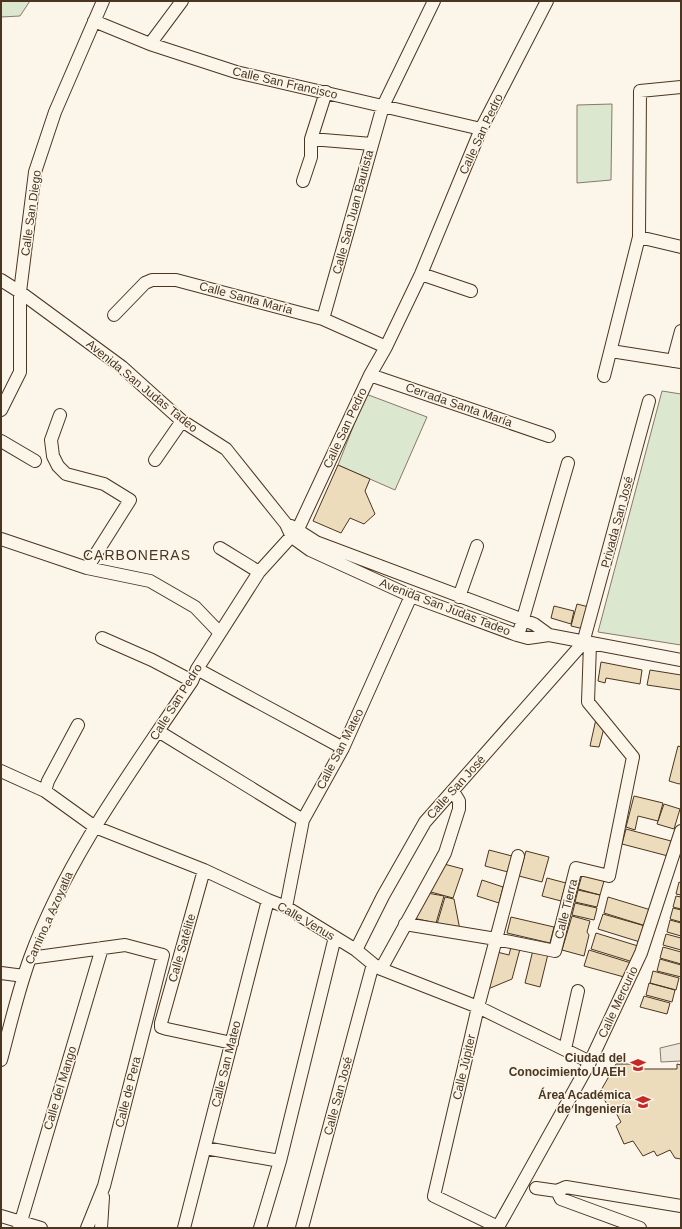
<svg xmlns="http://www.w3.org/2000/svg" width="682" height="1229" font-family="Helvetica,sans-serif">
<style>
.green{fill:#dce7d0;stroke:#887966}
.parking{fill:#ede7d9;stroke:#887966}
.building{fill:#ecdcbc;stroke:#4a3520}
.lines{fill:none;stroke-linecap:round;stroke-linejoin:round}
.minor-casing{stroke:#4a3520;stroke-width:14}
.minor{stroke:#fbf6e9;stroke-width:12}
.labels{text-anchor:middle;dominant-baseline:central;stroke-width:3;stroke-linejoin:round;paint-order:stroke}
.street-label{font-size:12px;fill:#4a3520;stroke:#fbf6e9}
.poi-label{font-size:12px;font-weight:bold;fill:#4a3520;stroke:#fbf6e9;text-anchor:end}
.quarter-label{font-size:14px;letter-spacing:1px;fill:#4a3520;stroke:#fbf6e9}
</style>
<rect width="100%" height="100%" fill="#fbf6e9"/>
<path class="green" d="M1 1H30L20 16 1 17Z
M612 104 611 180 577 183V105Z
M662 391 681 394V645L598 632Z
M366 394 427 417 395 490 338 465Z"/>
<path class="parking" d="M681 1043V1061L661 1062 660 1048Z"/>
<path class="building" d="M338 465 370 479 365 491 375 514 364 524 350 518 341 533 313 521Z
M577 604 589 607 584 629 571 626Z
M554 606 574 611 571 624 551 618Z
M601 662 642 670 640 684 606 678 605 683 598 681Z
M650 670 681 675V690L647 685Z
M596 719 604 728 599 747 590 746Z
M678 746 681 747V783L679 784 669 781Z
M634 796 663 803 658 821 638 816 635 830 626 827Z
M664 804 680 809 674 829 657 824Z
M626 829 671 841 668 856 622 844Z
M489 850 512 856 508 872 485 866Z
M526 851 549 857 542 882 519 876Z
M444 864 463 869 453 898 427 891Z
M582 875 604 881 600 895 578 889Z
M547 878 566 883 561 901 542 896Z
M482 880 503 887 499 903 477 896Z
M679 882 681 883V895L676 894Z
M578 890 600 895 597 907 575 902Z
M427 893 444 896 436 923 413 918Z
M676 896 681 897V909L673 907Z
M445 897 454 899 460 930 437 924Z
M608 897 651 910 646 926 604 913Z
M575 903 597 908 594 920 572 915Z
M673 908 681 910V922L670 919Z
M603 914 645 926 640 942 598 929Z
M572 916 590 921 587 932 589 935 584 956 562 950Z
M511 917 554 927 550 943 507 933Z
M670 920 681 923V936L667 932Z
M596 933 638 946 633 962 591 949Z
M666 934 681 938V950L663 945Z
M511 947 520 949 512 979 488 989 497 952 509 955Z
M663 947 681 952V964L660 958Z
M533 950 548 954 540 987 525 983Z
M589 950 631 963 624 977 584 966Z
M660 959 681 965V977L657 971Z
M653 971 679 978 676 990 650 983Z
M649 983 675 990 672 1002 646 995Z
M644 996 670 1003 667 1014 640 1007Z
M616 1064H639V1069H677V1064L681 1065V1159L675 1158 670 1150 657 1156 654 1151 643 1156 633 1141 624 1144 616 1126 621 1122 615 1111 612 1113 600 1092Z"/>
<g class="lines">
<g class="minor-casing">
<path id="minor" d="M94 21 150 44 236 72 481 129
M150 44 182 1
M311 139 372 144
M303 181 311 157V139L326 92
M639 237 681 247
M421 274 471 291
M1 280 20 292 122 367 182 421 226 449 286 524 292 537 310 550 411 596 517 635 528 638 549 635 681 660
M114 315 145 283 152 280H176L323 319 386 347
M323 319 383 106 434 1
M611 351 681 362
M673 361 681 331
M370 375 549 436
M604 376 639 237 640 91 681 87
M1 410 20 372V292L35 172 55 112 103 1
M60 415 51 440 53 456 58 466 66 474 104 484 130 500 87 568
M1 441 35 461
M155 460 182 421
M291 526 316 542 534 624 549 635
M1 539 87 568 150 581 195 607 220 633
M220 548 259 572
M459 597 477 546
M520 629 568 463
M102 638 152 660 192 681
M197 669 343 748
M158 731 303 820
M1 771 45 791 95 827 204 870 268 900 286 907 356 950 373 964 381 969 478 1007 590 1062
M45 791 48 781 78 725
M518 856 478 1007 434 1196 498 1227 590 1062 641 953 681 831
M204 870 161 1023V1027L167 1029 232 1043
M286 907 303 820 343 748 411 596
M405 924 496 939 555 951 576 868 609 876 633 757 588 702 590 644
M356 950 383 896 425 822 583 643 649 401
M30 958 125 945 163 955 104 1186 87 1228
M381 969 445 853 459 809V801L453 791
M1 973 24 976
M565 1049 578 991
M1 1060C10 1026 18 991 30 958 67 857 133 769 192 681L197 669 259 572 298 529 370 375 386 347 421 274 481 129 547 1
M205 1148 280 1161
M536 1188 557 1191 566 1187 681 1206
M557 1191 561 1199 640 1228
M1 1216 41 1228
M19 1228 102 948
M101 1228 103 1197
M184 1228 268 900
M260 1228 280 1161 335 937
M302 1228 373 964"/>
</g>
<use href="#minor" class="minor"/>
</g>
<defs>
<g id="university-bare" transform="scale(1.2)"><path d="M0-5L7-2L0 1L-7-2ZM-4 1L0 2.5L4 1V4Q0 6-4 4Z" fill="#c62828" stroke="#fbf6e9" stroke-width="2.5" paint-order="stroke"/></g>
</defs>
<g fill-rule="evenodd">
<use href="#university-bare" x="638" y="1065"/>
<use href="#university-bare" x="643" y="1102"/>
</g>
<g class="labels">
<g class="street-label">
<text transform="translate(285 83) rotate(13)">Calle San Francisco</text>
<text transform="translate(481 134) rotate(-65)">Calle San Pedro</text>
<text transform="translate(353 212) rotate(-75)">Calle San Juan Bautista</text>
<text transform="translate(31 213) rotate(-82)">Calle San Diego</text>
<text transform="translate(246 298) rotate(15)">Calle Santa María</text>
<text transform="translate(142 386) rotate(39)">Avenida San Judas Tadeo</text>
<text transform="translate(459 405) rotate(19)">Cerrada Santa María</text>
<text transform="translate(345 428) rotate(-65)">Calle San Pedro</text>
<text transform="translate(617 522) rotate(-75)">Privada San José</text>
<text transform="translate(445 607) rotate(21)">Avenida San Judas Tadeo</text>
<text transform="translate(176 702) rotate(-58)">Calle San Pedro</text>
<text transform="translate(340 749) rotate(-63)">Calle San Mateo</text>
<text transform="translate(456 787) rotate(-48)">Calle San José</text>
<text transform="translate(566 909) rotate(-76)">Calle Tierra</text>
<text transform="translate(49 918) rotate(-66)">Camino a Azoyatla</text>
<text transform="translate(306 921) rotate(30)">Calle Venus</text>
<text transform="translate(182 948) rotate(-74)">Calle Satélite</text>
<text transform="translate(618 1002) rotate(-65)">Calle Mercurio</text>
<text transform="translate(226 1064) rotate(-76)">Calle San Mateo</text>
<text transform="translate(464 1067) rotate(-77)">Calle Júpiter</text>
<text transform="translate(60 1088) rotate(-73)">Calle del Mango</text>
<text transform="translate(128 1092) rotate(-76)">Calle de Pera</text>
<text transform="translate(338 1096) rotate(-75)">Calle San José</text>
</g>
<g class="poi-label">
<text x="626" y="1058">Ciudad del<tspan x="626" dy="14">Conocimiento UAEH</tspan></text>
<text x="631" y="1095">Área Académica<tspan x="631" dy="14">de Ingeniería</tspan></text>
</g>
<g class="quarter-label">
<text x="137" y="555">CARBONERAS</text>
</g>
</g>
<rect width="682" height="1229" fill="none" stroke="#4a3520" stroke-width="4"/>
</svg>
